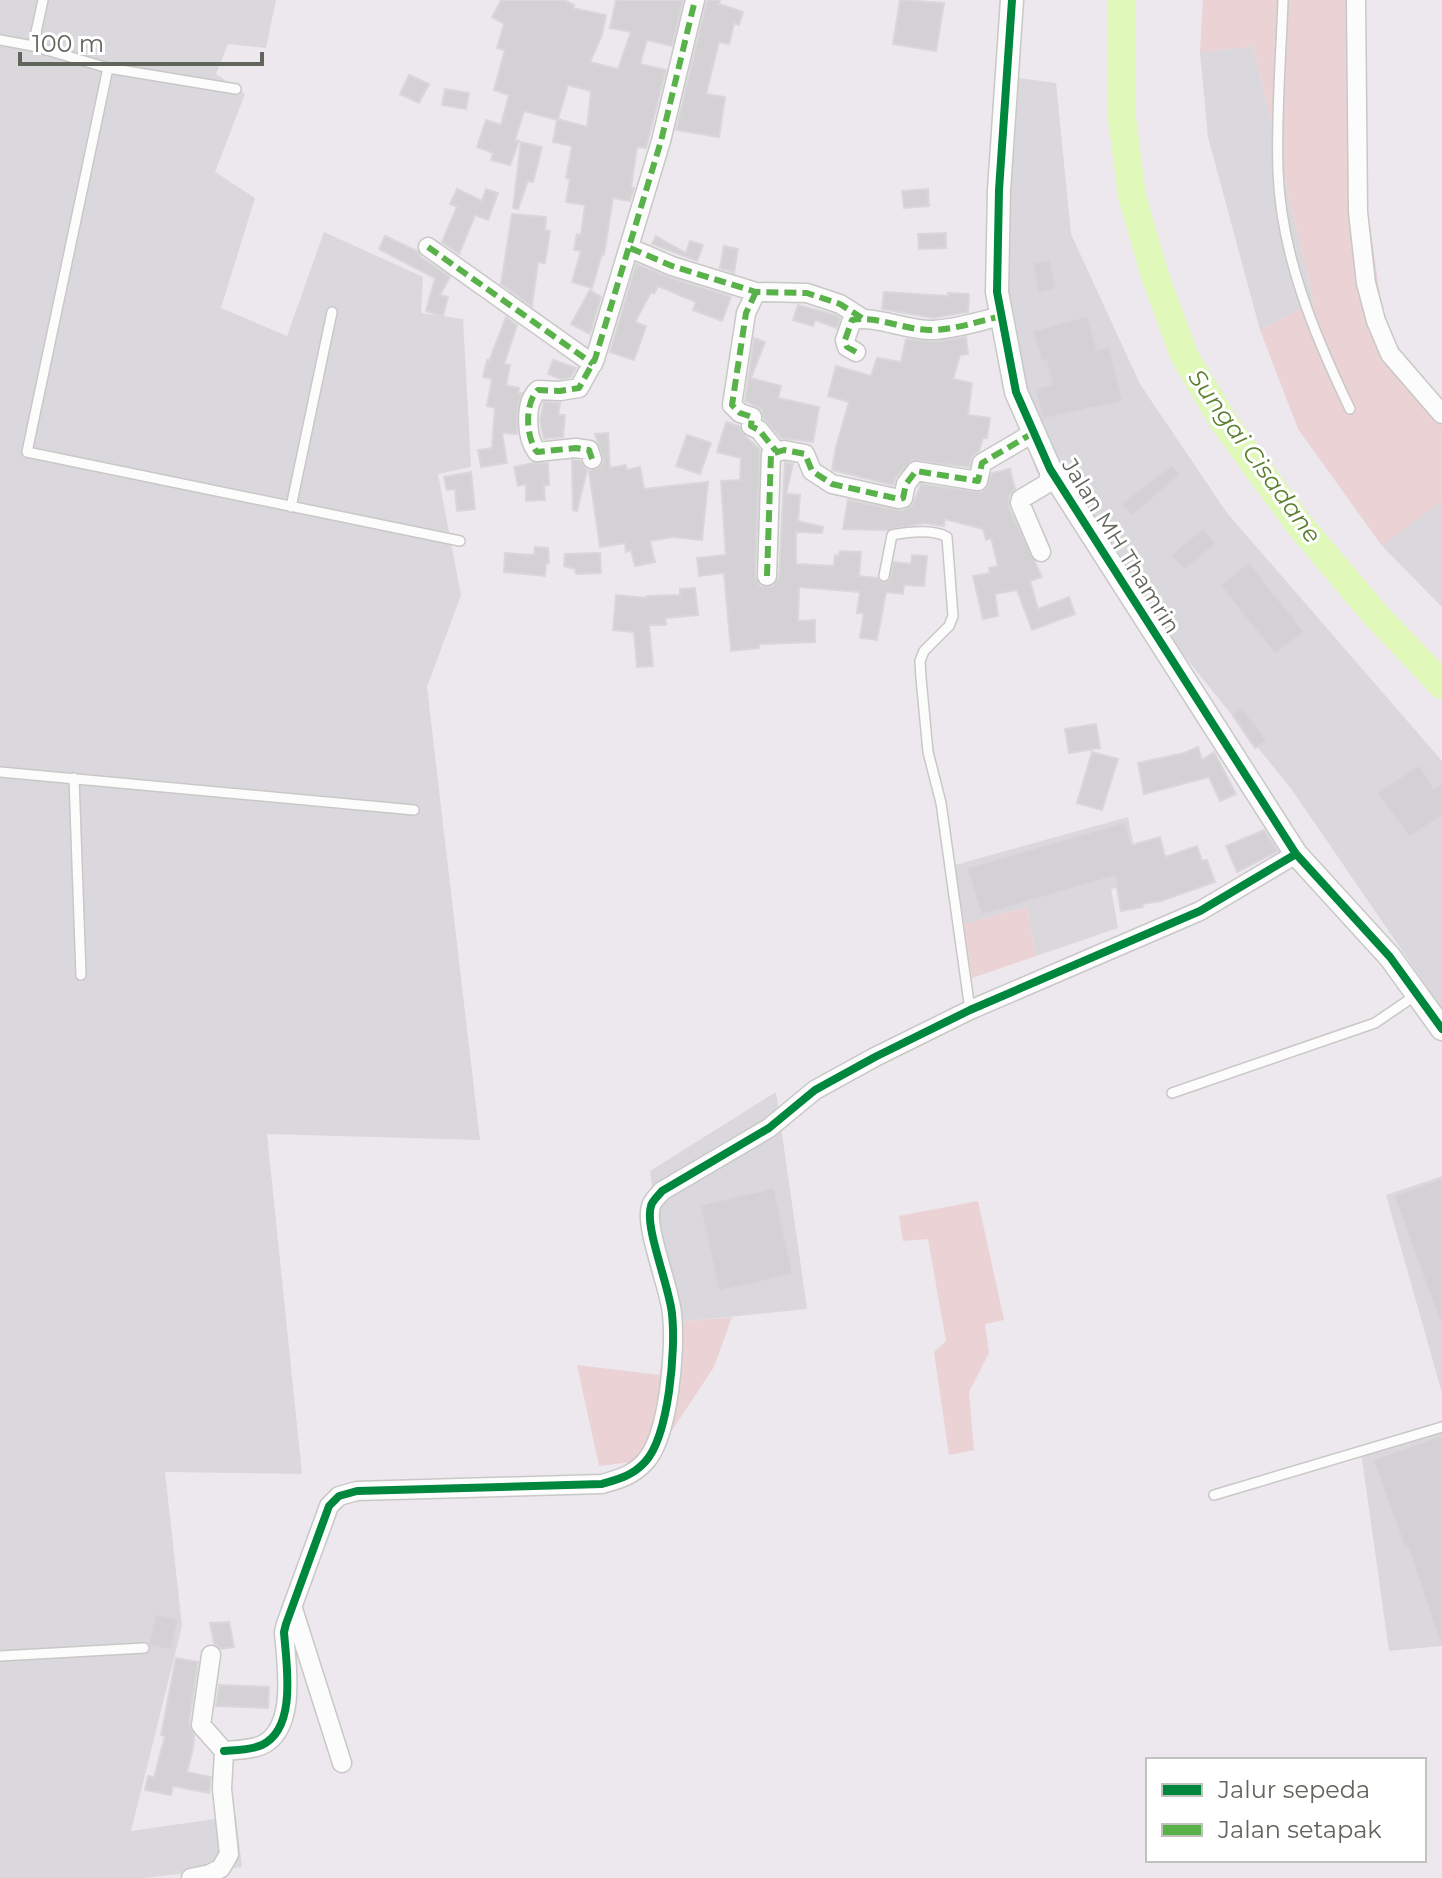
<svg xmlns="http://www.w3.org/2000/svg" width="1442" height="1878" font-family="Montserrat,sans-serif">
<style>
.industrial{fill:#dbd8dd}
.green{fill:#ead2d5}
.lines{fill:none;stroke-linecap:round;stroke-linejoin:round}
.river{stroke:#e1f8bb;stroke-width:28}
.building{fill:#d3d1d4;stroke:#dad6dc;stroke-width:2;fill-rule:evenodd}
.service-casing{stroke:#c8c8c7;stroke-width:12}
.minor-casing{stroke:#c8c8c7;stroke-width:21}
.tertiary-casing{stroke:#c8c8c7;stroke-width:25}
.service{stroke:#fcfcfc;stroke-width:9}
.minor{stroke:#fcfcfc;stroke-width:18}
.tertiary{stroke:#fcfcfc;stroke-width:22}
.quiet{stroke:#59b149;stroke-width:6;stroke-dasharray:12 6;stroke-linecap:butt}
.cycleway-casing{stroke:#fff;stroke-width:13}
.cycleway{stroke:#00873e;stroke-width:8}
.labels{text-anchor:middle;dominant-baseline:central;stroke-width:6;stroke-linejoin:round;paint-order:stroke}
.street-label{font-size:22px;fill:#61665c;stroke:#fff}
.water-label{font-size:24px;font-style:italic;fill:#597f2e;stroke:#fff}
</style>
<rect width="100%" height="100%" fill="#ece8ed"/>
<path class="industrial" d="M0 0H276L266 48 228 44 216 74 245 94 215 172 255 198 221 308 287 336 324 232 423 277 421 313 463 319 471 467 438 474 461 595 427 687 480 1140 267 1134 302 1474 165 1472 182 1626 131 1831 236 1816 242 1867 143 1878H0Z
M1253 46 1314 302 1260 330 1208 137 1200 53Z
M999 75 1056 83 1071 234 1140 384 1227 513 1442 761V1009L1292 790 1036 471 1002 367 986 226Z
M1442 501V607L1382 546Z
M1128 817 1141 883 1111 889 1118 928 1036 956 1027 907 964 924 955 865Z
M776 1092 807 1309 669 1323 650 1171Z
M1442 1176V1393L1386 1195Z
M1442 1422V1646L1389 1651 1361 1452Z"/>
<path class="green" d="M1203 0H1358L1363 175 1384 325 1442 413V501L1382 546 1298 429 1260 330 1314 302 1253 46 1200 53Z
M1027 907 1036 956 972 978 964 924Z
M978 1201 1004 1320 985 1324 989 1353 969 1392 974 1450 949 1455 934 1352 946 1341 928 1239 903 1241 899 1216Z
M732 1317 714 1367 653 1459 599 1466 577 1365 659 1375 669 1323Z"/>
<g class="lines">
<path class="river" d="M1122 0 1121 110 1132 196 1155 276 1184 355 1223 421 1298 523 1373 612 1442 685"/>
</g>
<path class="building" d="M501 0H564L574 5 573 8 606 15 602 35 590 62 618 69 631 32 610 28 616 0H683L672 46 647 40 640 64 666 70 646 148 637 147 631 188H634L630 201 613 198 604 255 602 254 592 288 572 282 581 251 574 250 577 234 581 235 585 205 566 202 570 179 566 178 572 146 553 142 557 120 524 111 515 140 519 141 510 165 491 160 493 153 477 147 486 120 501 125 509 95 494 90 505 50 497 48 504 24 492 17ZM568 85 591 91 587 127 558 119Z
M707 0H720L719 4 743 12 739 25 734 23 729 44 719 42 706 94 725 97 719 137 676 130Z
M900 0 944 3 936 51 893 44Z
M409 75 429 84 419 103 400 94Z
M445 89 469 93 466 109 442 105Z
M521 142 542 147 533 182 528 181 518 209 513 208Z
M457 189 482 201 486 189 498 193 488 220 475 215 459 254 442 242 457 207 450 204Z
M928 189 929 206 904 208 902 191Z
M512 214 546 217 545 230 550 231 545 263 538 262 532 306 501 284Z
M946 233V248L919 249 918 234Z
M385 236 417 251 421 257 450 277 440 295 448 297 443 316 426 311 435 278 379 249Z
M656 236 686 253 690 241 703 245 697 261 652 244Z
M724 246 738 249 734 273 720 268Z
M1050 260 1056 289 1038 293 1033 263Z
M636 264 668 277 731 297 722 321 693 310 696 302 658 286 654 294 651 292 635 322 646 326 634 360 610 352Z
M590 290 601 297 590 334 571 324Z
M884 292 948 296V293L969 294 968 312 933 318 882 309Z
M798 305 835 315 840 318 837 328 815 320 813 326 793 320Z
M1088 316 1097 350 1109 347 1123 401 1043 419 1035 389 1052 384 1046 360 1041 361 1033 331Z
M506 317 517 325 504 364 510 365 506 385 519 388 518 393H522L517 411V434L502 433 507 463 481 467 478 450 492 448 495 408 487 406 492 379 483 377 487 360 489 361Z
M966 337 968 354 960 355 953 379 972 383 968 415 990 418 987 438H983L979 451 972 456 969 467 912 460 896 477 893 485 832 470 836 447 849 402 828 396 836 366 871 376 877 358 901 362 906 339 934 342Z
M754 338 765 342 751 378 781 386 778 398 819 407 813 442 781 438 764 419 761 409 745 401Z
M553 360 576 368 571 377 561 379 548 374Z
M544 402 560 403 558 415H565L563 437 544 439 540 421Z
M726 422 739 426 741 432 760 450 755 576 760 586 772 587 779 577 785 462 793 464 786 494 800 495 798 521 823 527 822 533 796 532V564L834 566 835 555 839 556 840 551 861 552 859 576 877 578 883 583 890 580 894 562 911 564 912 555 927 556 924 586 904 585 903 594 886 592 877 640 860 638 864 613H857L860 592 799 587 798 621 815 620V642L759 644V648L731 651 724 573 699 576 697 558 726 555 721 481 740 480 741 458 717 452Z
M608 433 610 468 626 465 627 470 640 467 644 489 708 482 702 540 672 537 650 541 655 562 635 566 631 550 626 552 625 543 600 547 589 471 600 467 604 461 595 434Z
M687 435 711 443 700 474 676 466Z
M572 460 580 461 587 470 577 511 573 510Z
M533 463H548L549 485H544L545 500 526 501V484L518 486 514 467Z
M1172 465 1180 475 1132 516 1121 504Z
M1010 469 1015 489 1009 496V508L1042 577 1030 581 1038 609 1069 597 1075 614 1032 630 1017 590 995 594 998 616 983 619 973 576 990 573 989 568 998 566 991 538 986 540 983 529 945 519 944 526 924 523 886 530 843 529 848 500 902 511 912 506 921 484 981 492 987 488 992 473Z
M471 472 475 509 457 511 455 489 447 490 444 477Z
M1203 528 1216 544 1184 570 1171 555Z
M535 547 548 548 549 563 546 562 545 576 504 572 505 553 534 555Z
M600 553 601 573 576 574 575 569 564 566 565 554Z
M1249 562 1304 632 1275 654 1220 585Z
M695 588 698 615 665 618 666 625H649L653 666 637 667 634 632 613 630 616 595 647 598V596L680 595V589Z
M1242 708 1267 741 1255 748 1232 714Z
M1096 724 1100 748 1069 753 1065 729Z
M1198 747 1202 760 1214 752 1236 794 1220 801 1209 777 1144 794 1138 763 1184 753Z
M1092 752 1118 759 1102 810 1077 803Z
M1419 765 1434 788 1442 783V816L1409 837 1377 793Z
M1125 822 1132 845 1160 837 1165 857 1197 846 1202 861 1207 860 1215 882 1161 901 1142 904 1143 907 1121 911 1115 876 981 915 967 868Z
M1264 830 1278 851 1237 872 1226 846Z
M1442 1178V1321L1440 1322 1394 1196Z
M774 1188 793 1274 719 1291 700 1205Z
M1442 1435V1642L1440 1643 1408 1547 1405 1548 1373 1460Z
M156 1614 178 1619 171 1650 151 1646 149 1643Z
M229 1622 234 1647 221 1649 214 1643 210 1623Z
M176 1658 198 1662 189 1723 194 1735 193 1748 187 1772 211 1777 209 1793 173 1786 171 1795 145 1790 148 1776 154 1777 165 1736 161 1735Z
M219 1685 269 1687 268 1708 216 1706Z"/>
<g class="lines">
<g class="service-casing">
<path id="service" d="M1283 0C1281 57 1276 114 1278 171 1281 255 1314 334 1350 409
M0 40 33 46 108 68 236 89
M33 46 43 0
M108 68 27 452 460 541
M291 507 332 312
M884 576 892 535C908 532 933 529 947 537L953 616 949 626 924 651 920 661 921 678 928 752 941 803 970 1010
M0 772 414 810
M74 778 81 975
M1172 1093 1375 1023 1416 995
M1214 1495 1442 1427
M0 1656 144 1648"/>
</g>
<g class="minor-casing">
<path id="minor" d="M1356 0 1358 212 1366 283 1376 321 1390 354 1442 414
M428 247 593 364
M630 248 672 266 756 292 807 293 840 304 862 318
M756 292 746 313 732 405 740 413 752 417 751 426 759 430 776 451
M856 352 847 347 845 340 852 320C876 315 907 331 933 330 957 329 979 321 1002 316
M592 459 589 450 576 448 537 452C526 438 524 403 538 390L560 391 579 388 595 359 661 141 695 0
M1041 552 1020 503 1021 499 1048 483 1050 469
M767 576 771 454 784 450 805 454 812 471 832 484 899 499 903 498 906 484 916 471 978 481 982 463 1033 433
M293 1609 342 1763
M224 1751C236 1750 251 1750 262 1745 298 1728 286 1662 284 1632L286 1624 329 1506 339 1496 357 1491 602 1484C619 1479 632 1476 645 1462 669 1436 676 1349 672 1314 670 1288 644 1227 651 1206 652 1201 659 1195 662 1191L769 1128 815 1090 875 1057 970 1010 1200 911 1296 854
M191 1878 210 1874 221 1868 229 1854 222 1789 224 1751 201 1725 211 1655"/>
</g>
<g class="tertiary-casing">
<path id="tertiary" d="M1012 0 999 190 997 292 1016 392 1050 469 1296 854 1390 957 1442 1029"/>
</g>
<use href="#service" class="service"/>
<use href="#minor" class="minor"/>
<use href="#tertiary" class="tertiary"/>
<path class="quiet" d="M428 247 593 364
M630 248 672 266 756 292 807 293 840 304 862 318
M756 292 746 313 732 405 740 413 752 417 751 426 759 430 776 451
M856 352 847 347 845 340 852 320C876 315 907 331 933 330 957 329 979 321 1002 316
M592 459 589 450 576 448 537 452C526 438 524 403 538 390L560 391 579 388 595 359 661 141 695 0
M767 576 771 454 784 450 805 454 812 471 832 484 899 499 903 498 906 484 916 471 978 481 982 463 1033 433"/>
<g class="cycleway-casing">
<path id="cycleway" d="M1012 0 999 190 997 292 1016 392 1050 469 1296 854 1390 957 1442 1029
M224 1751C236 1750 251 1750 262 1745 298 1728 286 1662 284 1632L286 1624 329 1506 339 1496 357 1491 602 1484C619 1479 632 1476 645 1462 669 1436 676 1349 672 1314 670 1288 644 1227 651 1206 652 1201 659 1195 662 1191L769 1128 815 1090 875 1057 970 1010 1200 911 1296 854"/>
</g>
<use href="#cycleway" class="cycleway"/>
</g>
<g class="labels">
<g class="street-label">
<text transform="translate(1121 546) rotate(58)">Jalan MH Thamrin</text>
</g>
<g class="water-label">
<text transform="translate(1255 456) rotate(54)">Sungai Cisadane</text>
</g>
</g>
<rect x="1146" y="1758" width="280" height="104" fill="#ffffff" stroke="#c0c2be" stroke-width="2"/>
<rect x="1162" y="1784" width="40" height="12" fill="#00873e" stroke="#c0c2be" stroke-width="2"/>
<text x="1218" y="1798" font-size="24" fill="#61665c">Jalur sepeda</text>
<rect x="1162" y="1824" width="40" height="12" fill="#59b149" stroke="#c0c2be" stroke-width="2"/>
<text x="1218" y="1838" font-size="24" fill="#61665c">Jalan setapak</text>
<path d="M20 52v12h242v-12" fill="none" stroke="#61665c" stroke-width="4"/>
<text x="32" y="52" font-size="24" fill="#61665c" stroke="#ffffff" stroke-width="6" paint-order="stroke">100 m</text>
</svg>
